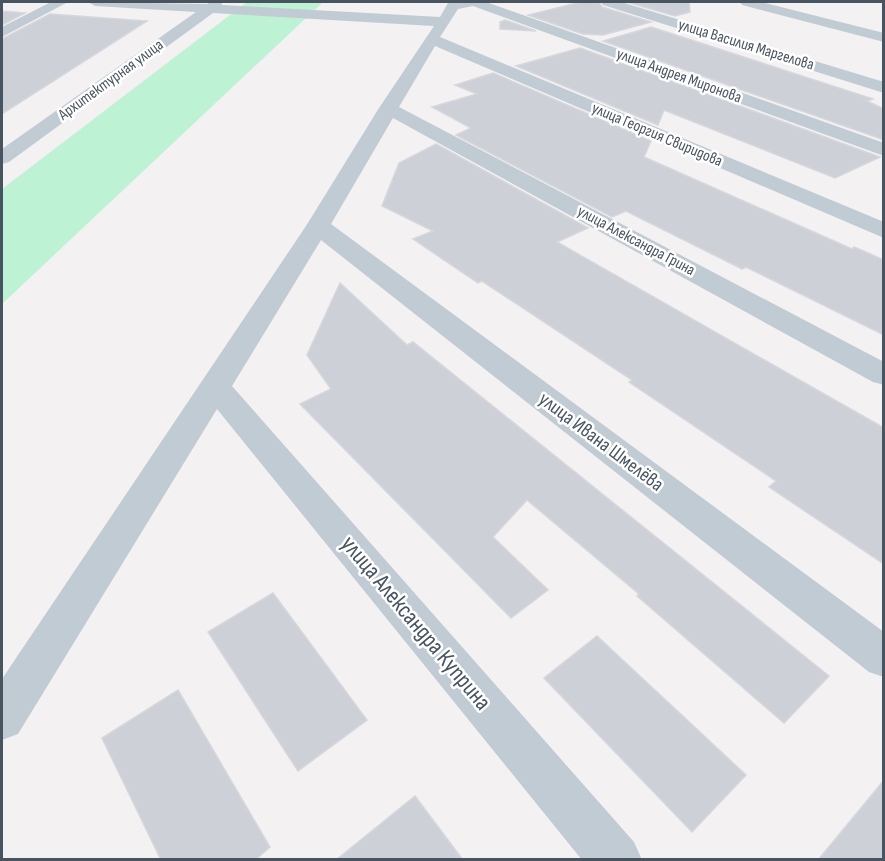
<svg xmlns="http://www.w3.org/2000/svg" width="885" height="861" font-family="'Sofia Sans Condensed',sans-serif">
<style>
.green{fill:#bef2d4}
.building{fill:#cdd0d6;stroke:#d5d7dd;stroke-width:1.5}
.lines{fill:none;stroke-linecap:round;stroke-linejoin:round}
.minor{fill:#c1cbd3;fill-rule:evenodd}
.labels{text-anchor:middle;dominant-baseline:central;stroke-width:5;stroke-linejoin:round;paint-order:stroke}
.far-street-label{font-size:16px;fill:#485460;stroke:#fff}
.street-label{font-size:20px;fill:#485460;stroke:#fff}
.near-street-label{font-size:24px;fill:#485460;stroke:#fff}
</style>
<rect width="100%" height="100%" fill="#f3f1f1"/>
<path class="green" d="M247 2H323L2 304V189Z"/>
<path class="building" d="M581 2H599L602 7 651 22 603 35 583 34 528 15Z
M627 2H689L690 12 675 16Z
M2 11 25 13 2 25Z
M50 14 147 21 2 114V39Z
M505 20 536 31 500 29V22Z
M651 27 873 99 867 101 884 109V140L603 41Z
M580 48 880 157 835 178 664 110 658 125 516 66Z
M493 73 651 141 644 157 852 249 854 247 884 260V335L746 267 742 269 626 211 612 217 456 135 471 128 432 107 477 94 455 85Z
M436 144 588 228 557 242 884 428V564L769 487 776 481 629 382 632 380 482 281 478 283 413 239 433 231 382 206 399 163Z
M340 283 407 345 413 342 829 676 784 723 637 596 639 594 527 500 493 537 548 590 511 618 300 404 331 389 307 355Z
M273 593 367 720 298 771 208 632Z
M597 636 746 775 692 832 544 678Z
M178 690 270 847 255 860H161L102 738Z
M884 780V860H818Z
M415 796 463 860H336Z"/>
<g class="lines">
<path class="minor" d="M51 2H68L2 37V27Z
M88 2 207 4 210 2H221L222 5 440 17 448 3 486 2 884 143V156L473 6 458 9 440 37 884 222V238L435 46 399 107 884 362V385L873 382 393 118 331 224 884 632V677L869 672 321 240 232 386 634 842 642 860H582L217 409 18 734 2 740V679L306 226 379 108 434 26 213 13 9 162 2 164V149L196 12 95 6Z
M601 2H621L884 82V93L603 5Z
M740 2H761L884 33V42L742 5Z"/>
</g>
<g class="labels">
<g class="far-street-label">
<text transform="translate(746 45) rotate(17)">улица Василия Маргелова</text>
<text transform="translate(679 76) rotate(20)">улица Андрея Миронова</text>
<text transform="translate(111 80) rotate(-36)">Архитектурная улица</text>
<text transform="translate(657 135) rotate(23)">улица Георгия Свиридова</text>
<text transform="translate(636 241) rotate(28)">улица Александра Грина</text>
</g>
<g class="street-label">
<text transform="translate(601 442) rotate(37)">улица Ивана Шмелёва</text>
</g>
<g class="near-street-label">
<text transform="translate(416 623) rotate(50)">улица Александра Куприна</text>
</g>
</g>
<rect width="885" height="861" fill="none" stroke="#485460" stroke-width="6"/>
</svg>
